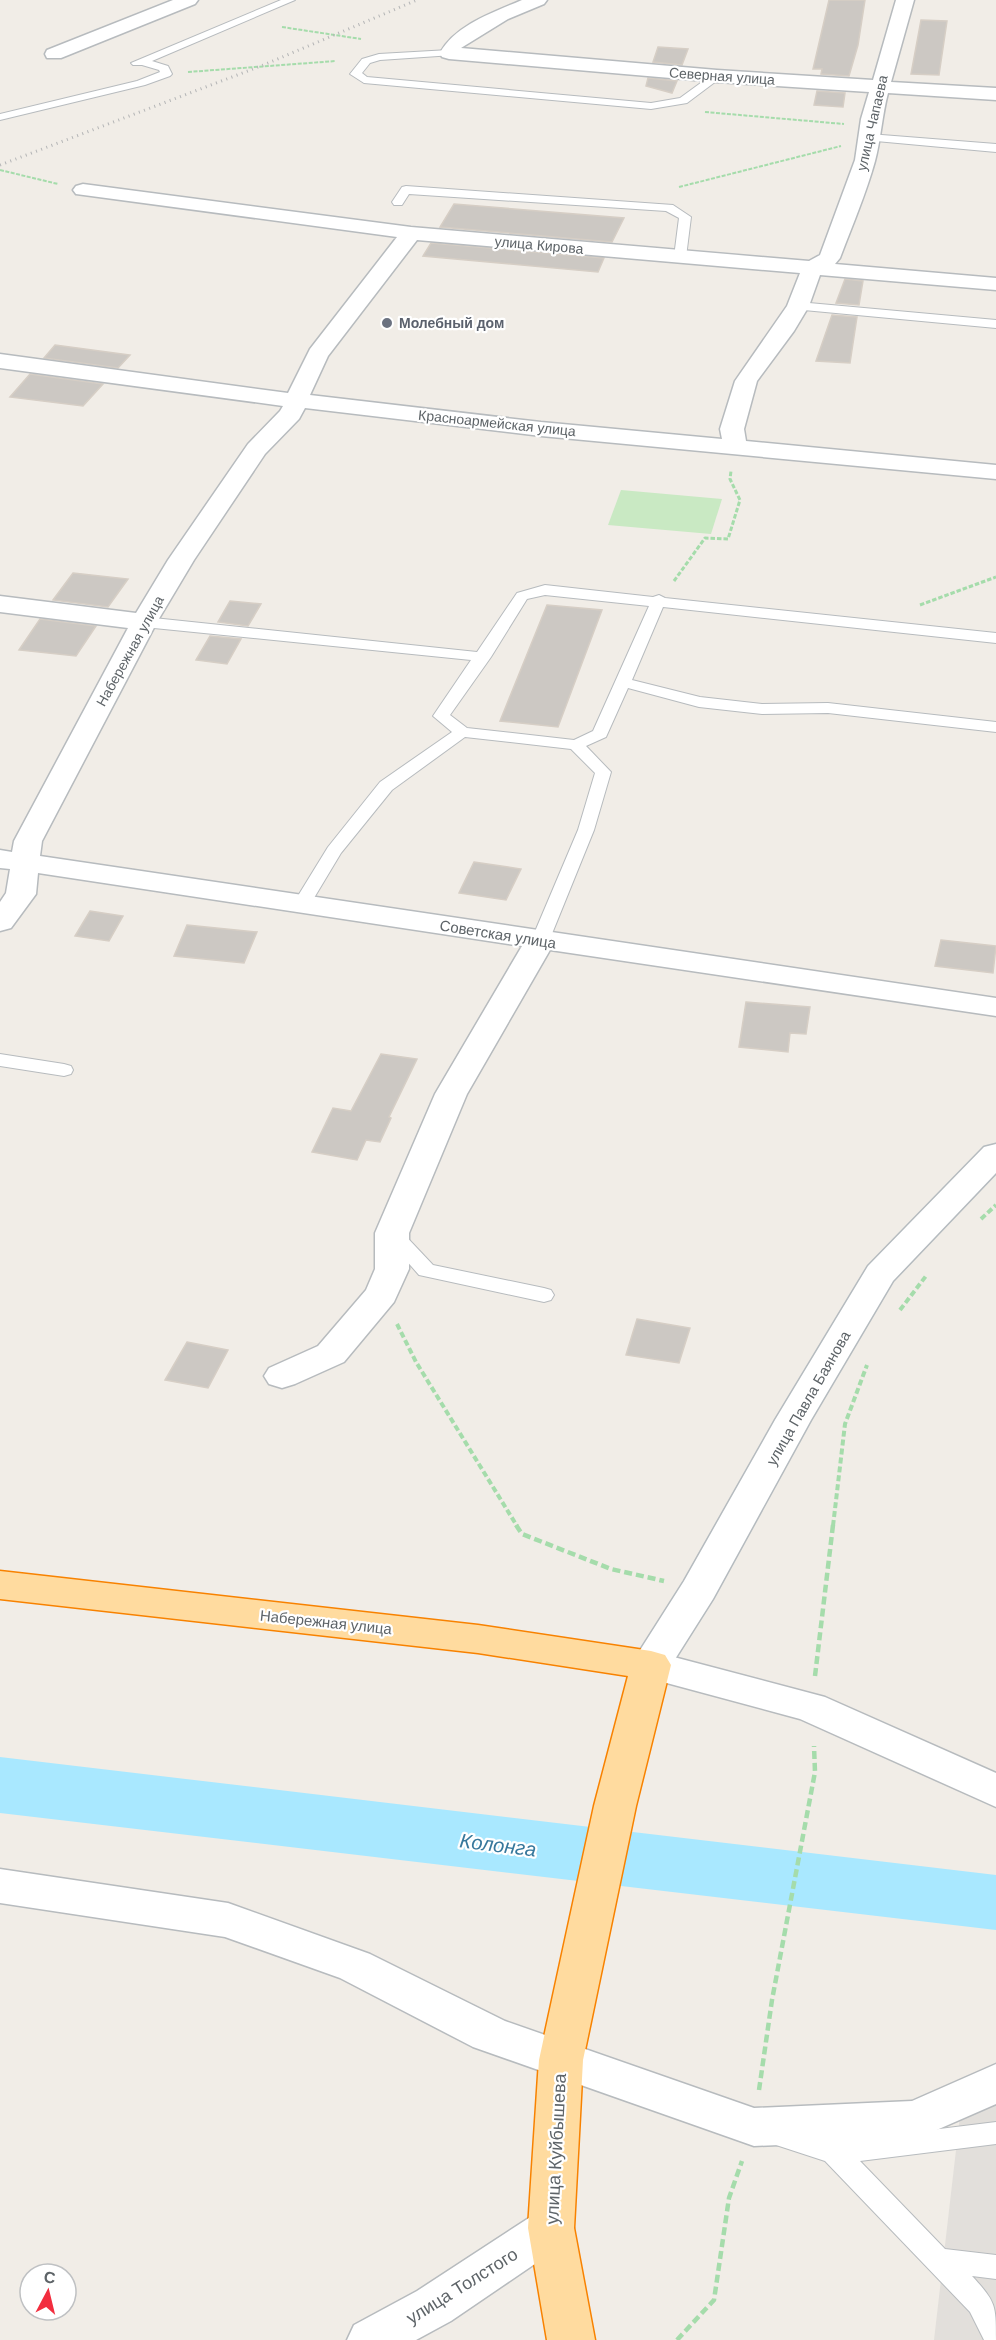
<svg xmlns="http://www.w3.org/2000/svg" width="996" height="2340" font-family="Arial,sans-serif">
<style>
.industrial{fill:#e2dfdb}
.green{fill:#c9e9c3}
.water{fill:#a9e8ff}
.building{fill:#ccc8c3;stroke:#d6cec5;stroke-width:1.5}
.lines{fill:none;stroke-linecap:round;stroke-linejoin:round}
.service-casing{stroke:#b7bbbe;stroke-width:2}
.minor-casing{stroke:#b7bbbe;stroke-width:3}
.secondary-casing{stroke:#b5bbbf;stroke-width:3}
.trunk-casing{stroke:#f88200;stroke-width:3}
.path-far3{stroke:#a5dcab;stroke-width:2;stroke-dasharray:4 1.5;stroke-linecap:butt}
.path-far2{stroke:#a5dcab;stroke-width:3;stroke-dasharray:4.5 2;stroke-linecap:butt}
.path-far1{stroke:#a5dcab;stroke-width:4;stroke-dasharray:6 3;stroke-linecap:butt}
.path{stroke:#a5dcab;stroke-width:4.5;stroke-dasharray:8 4;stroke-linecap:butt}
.service{fill:#fff;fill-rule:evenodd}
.minor{fill:#fff;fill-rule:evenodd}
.secondary{fill:#fff;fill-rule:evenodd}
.trunk{fill:#ffdb9f;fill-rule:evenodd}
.rail{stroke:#b4b5b6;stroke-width:3;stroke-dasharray:1 4.5;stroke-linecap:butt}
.worship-dot{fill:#6b7280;stroke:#fff;stroke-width:2}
.labels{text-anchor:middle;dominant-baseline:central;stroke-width:4.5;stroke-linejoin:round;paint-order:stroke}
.far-street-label{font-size:14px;fill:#5e6468;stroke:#fff}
.far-worship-label{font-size:14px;font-weight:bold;fill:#5b616d;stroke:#fff;text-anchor:start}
.street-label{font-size:15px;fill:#5e6468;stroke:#fff}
.near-street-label{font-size:18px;fill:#5e6468;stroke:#fff}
.near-water-label{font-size:20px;font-style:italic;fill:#37789c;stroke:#fff}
</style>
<rect width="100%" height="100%" fill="#f1ede7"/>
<path class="industrial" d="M996 2098V2340H934L961 2107Z"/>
<path class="green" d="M621 490 722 499 711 534 608 525Z"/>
<path class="water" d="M0 1757 996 1875V1930L0 1813Z"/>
<path class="building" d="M829 0H865L858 45 849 76 821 74 822 69H813Z
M921 20 947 21 939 75 911 74Z
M658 47 688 49 682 65 653 62Z
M648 78 677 81 672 93 646 86Z
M817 91 845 93 843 107 814 105Z
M454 204 624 218 612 242 440 227Z
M431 243 604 258 598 272 423 256Z
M845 279 863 281 859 305 836 303Z
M832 315 857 317 850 363 816 361Z
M55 345 130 355 118 368 44 358Z
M30 374 103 384 83 406 10 397Z
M73 573 128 579 108 607 53 600Z
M230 601 261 604 248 626 218 622Z
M547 605 602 610 558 727 500 721Z
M40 619 96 626 76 656 19 650Z
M210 636 241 639 227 664 196 660Z
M474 862 521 869 506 900 459 893Z
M90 911 123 916 109 941 75 936Z
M187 925 257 932 244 963 174 956Z
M941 940 996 946 993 973 935 966Z
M746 1002 810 1007 806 1034 790 1033 788 1052 739 1047Z
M381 1054 417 1059 389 1117 391 1118 380 1142 366 1140 357 1160 312 1152 333 1108 351 1111Z
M637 1319 690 1328 679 1363 626 1355Z
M187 1342 228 1350 208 1388 165 1380Z"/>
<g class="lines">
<g class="service-casing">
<path id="service" d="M281 0H295L152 61 168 66 172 74 170 76 145 85 0 120V114L137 81 160 72 159 70 142 65H133L131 63Z
M449 50 455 53 453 55 380 60 370 63 362 73 367 77 651 103 680 98 713 74 717 73 723 76 687 103 651 109 364 83 350 74 362 59 379 54Z
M869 134 996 144V152L865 140 863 138Z
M406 186 673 205 691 217 686 257 680 261 674 257 679 218 666 211 409 194 402 205H394L392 202 402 187Z
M798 302 996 320V328L793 309 792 306Z
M545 585 653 597 659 595 665 598 996 633V643L663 607 632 680 700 697 762 704 828 703 996 722V732L828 713 762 714 699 707 628 688 606 737 586 746 611 772 594 830 549 941 546 945H534L531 941 578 830 595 773 571 749 465 737 392 790 341 853 308 908H296L293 904 328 847 380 782 452 732 433 716 471 660 144 627 136 622 144 617 477 652 517 593ZM545 595 649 606 593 731 574 740 467 728 450 715 491 657 527 599Z
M0 1054 64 1064 71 1066 73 1070 71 1074 64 1076 0 1066Z
M392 1227 399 1229 433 1265 544 1288 551 1290 554 1295 551 1300 544 1302 419 1275 382 1233 385 1229Z
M996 2122V2144L860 2161 945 2249 996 2255V2279L972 2276C996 2302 996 2305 996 2340H984L970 2312 825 2161 773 2144 769 2136 773 2128 782 2125 834 2142Z"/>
</g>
<g class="minor-casing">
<path id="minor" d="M173 0H198L195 4 61 58H47L45 54 47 50Z
M522 0H547L544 4 508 19 461 48 717 70 873 80 896 0H914L891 82 996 88V100L888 93C882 115 881 139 875 161 866 194 852 226 840 258L835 264 996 278V290L820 275 809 306 794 331 757 381 744 429 746 441 996 465V479L541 436 305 408 299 419 265 454 194 560 157 622 42 841 40 856 996 998V1016L550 950 467 1094 409 1233V1269L394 1302 344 1362 295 1384 282 1388 269 1384 264 1376 269 1368 318 1346 366 1290 375 1269V1233L435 1094 522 946 38 873 36 894 11 928 0 931V902L6 893 10 869 0 868V850L12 852 14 841 128 628 0 612V596L136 613 168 560 248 444 280 411 283 406 0 368V354L288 393 310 349 397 237 76 194 73 190 76 186 83 184 411 227 809 261 820 255 855 160 861 119 869 92 717 82 449 59 442 57 440 53C455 25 494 12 522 0ZM417 240 800 273 787 306 735 381 720 429 722 439 541 422 310 395 328 356Z
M651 1651 825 1697 996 1773V1807L800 1719 637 1675 631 1665 637 1655Z
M0 1869 228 1903 370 1954 505 2021 754 2108 912 2101 996 2064V2104L916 2139 754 2146 473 2047 340 1978 225 1937 0 1903Z
M551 2208 567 2214 574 2228 567 2242 451 2321 416 2340H347L354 2325 417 2291 535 2214Z"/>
</g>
<g class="secondary-casing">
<path id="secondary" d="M996 1144V1173L893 1281 811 1420 713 1599 665 1675 651 1679 637 1675 631 1665 637 1655 684 1581 775 1420 868 1266 984 1147Z"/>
</g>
<g class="trunk-casing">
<path id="trunk" d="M0 1571 478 1625 651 1651 665 1655 671 1665 636 1806 583 2060 574 2228 595 2340H547L528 2228 539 2060 594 1806 628 1676 478 1653 0 1599Z"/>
</g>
<path class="path-far3" d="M282 27 361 39
M188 72 336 61
M705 112 844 124
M0 170 58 184
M679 187 841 146"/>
<path class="path-far2" d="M674 581 705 538 728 539 740 500 730 479 731 471
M920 605 996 577"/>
<path class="path-far1" d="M981 1219 996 1205
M900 1310 926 1276
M397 1324 416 1362 517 1526
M833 1526 845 1424 867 1365"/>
<path class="path" d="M516 1525 522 1534 611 1569 664 1581
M815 1676 833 1525
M759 2090 772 2000 815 1772 814 1746
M677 2340 714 2300 729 2198 742 2161"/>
<use href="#service" class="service"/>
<use href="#minor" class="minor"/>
<use href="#secondary" class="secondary"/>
<use href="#trunk" class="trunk"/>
<path class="rail" d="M0 165 261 66 417 0"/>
</g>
<circle class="worship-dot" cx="387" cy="323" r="6"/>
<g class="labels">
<g class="far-street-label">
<text transform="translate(722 76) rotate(4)">Северная улица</text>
<text transform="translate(872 123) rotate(-77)">улица Чапаева</text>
<text transform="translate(539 245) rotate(5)">улица Кирова</text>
<text transform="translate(497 423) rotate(6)">Красноармейская улица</text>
<text transform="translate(130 651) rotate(-61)">Набережная улица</text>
</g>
<g class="far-worship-label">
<text x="399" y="323">Молебный дом</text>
</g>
<g class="street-label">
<text transform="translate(498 934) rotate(9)">Советская улица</text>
<text transform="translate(808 1398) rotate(-60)">улица Павла Баянова</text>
<text transform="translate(326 1622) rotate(6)">Набережная улица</text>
</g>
<g class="near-street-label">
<text transform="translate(556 2149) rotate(-87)">улица Куйбышева</text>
<text transform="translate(462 2286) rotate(-32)">улица Толстого</text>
</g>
<g class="near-water-label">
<text transform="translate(498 1845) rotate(7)">Колонга</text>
</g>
</g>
<g transform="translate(48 2292) rotate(7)"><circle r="28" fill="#ffffff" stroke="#bfc1c3" stroke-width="1.5"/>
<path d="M0-4.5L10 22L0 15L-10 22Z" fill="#f22d3e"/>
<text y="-9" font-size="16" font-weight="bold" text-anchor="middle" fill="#5e6468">С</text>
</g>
</svg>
